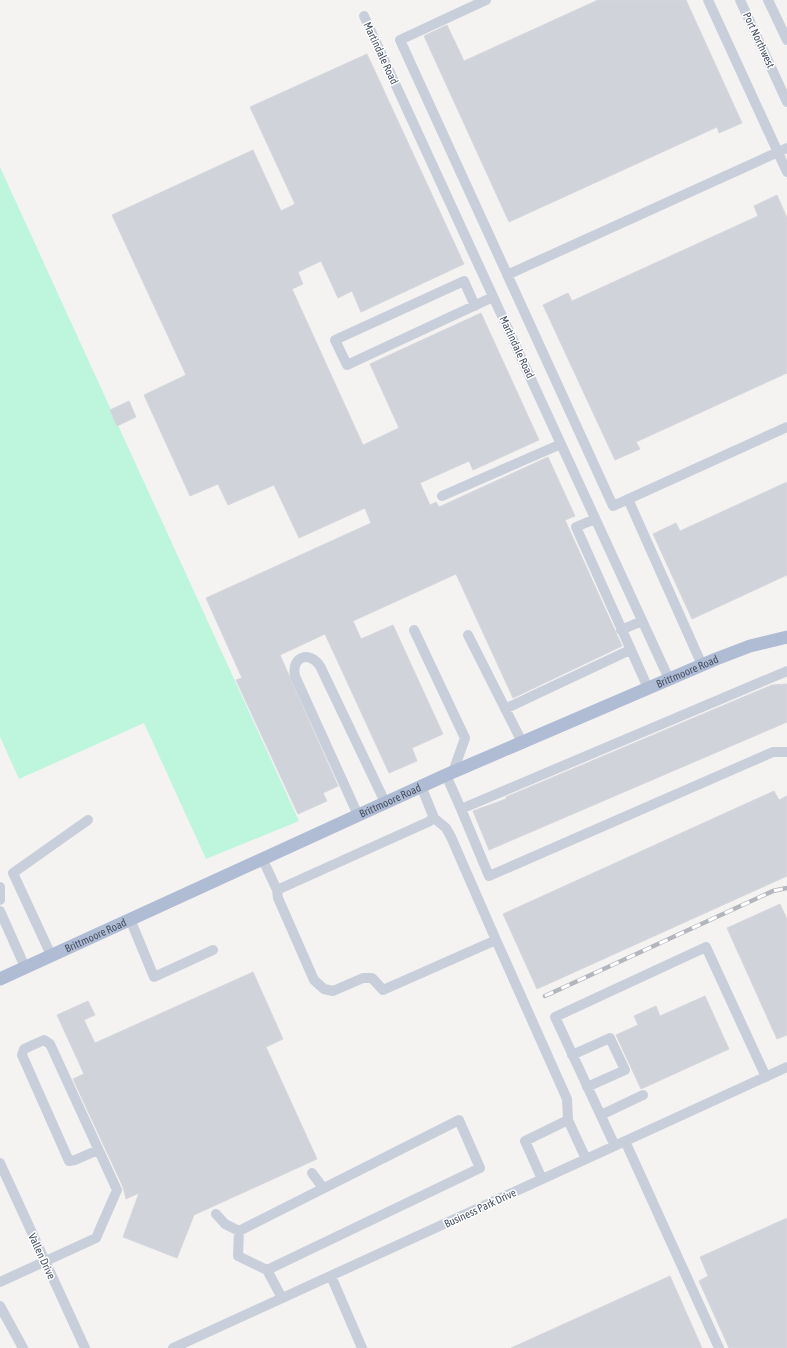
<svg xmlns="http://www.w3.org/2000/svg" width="787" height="1348" font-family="'Asap Condensed',sans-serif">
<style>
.green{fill:#bef5dd}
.building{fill:#d1d3da;stroke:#d6d7de}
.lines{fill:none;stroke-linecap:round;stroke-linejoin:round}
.minor{stroke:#c8cfdb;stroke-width:10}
.major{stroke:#b0bcd4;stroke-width:13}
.rail-casing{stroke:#b4b6bd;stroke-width:4.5}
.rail{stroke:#fff;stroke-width:3;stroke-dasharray:9;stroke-linecap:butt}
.labels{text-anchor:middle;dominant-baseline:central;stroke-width:3;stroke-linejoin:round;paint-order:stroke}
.street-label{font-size:11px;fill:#475163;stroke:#fff}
</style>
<rect width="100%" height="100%" fill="#f5f3f2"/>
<path class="green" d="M0 167 299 821 206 859 144 723 19 779 0 737Z"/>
<path class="building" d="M598 0H686L742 123 719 133 717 127 509 222 424 36 447 25 464 61Z
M367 54 464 264 361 312 352 291 338 298 321 261 298 272 303 284 292 289 363 445 399 428 370 364 481 313 539 440 473 470 469 461 420 483 430 505 436 502 439 507 548 457 575 516 565 520 622 646 513 698 456 574 353 621 361 639 393 625 443 734 412 748 417 761 389 773 325 634 280 655 338 786 323 793 327 801 298 814 236 680 242 678 206 598 371 523 365 508 299 538 274 485 228 505 218 484 190 496 144 395 186 375 112 215 253 150 281 211 295 204 250 107Z
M777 195 787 218V373L636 442 640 449 615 460 543 305 568 293 572 301 758 216 754 206Z
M129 401 136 417 117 426 110 410Z
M787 482V575L692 619 653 534 676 523 680 531Z
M787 684V722L489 850 473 811 506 799V797L772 685Z
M774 791 779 800 787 796V876L537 989 503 914Z
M780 904 787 919V1035L777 1039 727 928Z
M253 972 283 1039 266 1047 317 1159 194 1215 177 1258 123 1237 139 1193 126 1199 123 1187 73 1079 84 1074 57 1015 88 1001 95 1015 84 1020 95 1043Z
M705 996 729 1049 641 1089 616 1035 638 1025 634 1016 656 1006 660 1016Z
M787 1218V1348H729L699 1281 708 1276 700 1257Z
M670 1276 702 1348H511Z"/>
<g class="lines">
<path class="minor" d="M486 0 400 40 613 506 787 427
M708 0 787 172
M740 0 787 102
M768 0 787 40
M364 16 669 679
M507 275 787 148
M475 306 464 281 335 340 347 365 493 297
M442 496 561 444
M628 499 702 665
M595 519 576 527 648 688
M414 630 465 738 453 772
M621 630 642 621
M468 635 522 742
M787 671 461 809 489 876 773 752H787
M505 709 630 650
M446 775 461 809
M358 815 295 676C291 657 309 650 320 666L385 802
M262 858 277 890 428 822 434 818 421 786
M0 887V900
M277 890 278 898 314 980 324 989 333 991 363 978H372L383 990 496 940 451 837 446 828 434 818
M0 911 25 967
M130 919 154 977 213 950
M496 940 567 1099 568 1120 586 1159
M51 955 13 873 88 820
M572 1055 610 1038 625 1070 587 1087
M601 1115 643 1095
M625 1141 719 1348
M615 1146 555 1017 706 947 766 1077
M0 1163 85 1348
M312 1173 323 1188
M542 1179 525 1141 568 1120
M216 1214 225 1224 239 1231 459 1120 480 1168 267 1270
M239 1231 238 1256 267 1270 282 1298
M331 1276 362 1348
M0 1282 96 1238 117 1190 50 1044 44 1040 24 1049 22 1055 69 1161 75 1160 98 1150
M0 1306 23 1348
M173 1348 787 1067"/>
<path class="major" id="s1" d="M0 979 446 775 716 659 750 646 787 637"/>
<g class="rail-casing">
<path id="rail" d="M545 996 773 891 787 888"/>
</g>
<use href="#rail" class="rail"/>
</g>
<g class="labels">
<g class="street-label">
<text transform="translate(759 40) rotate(65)">Port Northwest</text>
<text transform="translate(381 53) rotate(65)">Martindale Road</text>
<text transform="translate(517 347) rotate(65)">Martindale Road</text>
<text stroke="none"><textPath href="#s1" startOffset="753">Brittmoore Road</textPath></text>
<text stroke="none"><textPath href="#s1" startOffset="429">Brittmoore Road</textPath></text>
<text stroke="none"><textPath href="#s1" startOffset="105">Brittmoore Road</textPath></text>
<text transform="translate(480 1208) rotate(-25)">Business Park Drive</text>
<text transform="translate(42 1256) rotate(65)">Vallen Drive</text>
</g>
</g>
</svg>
